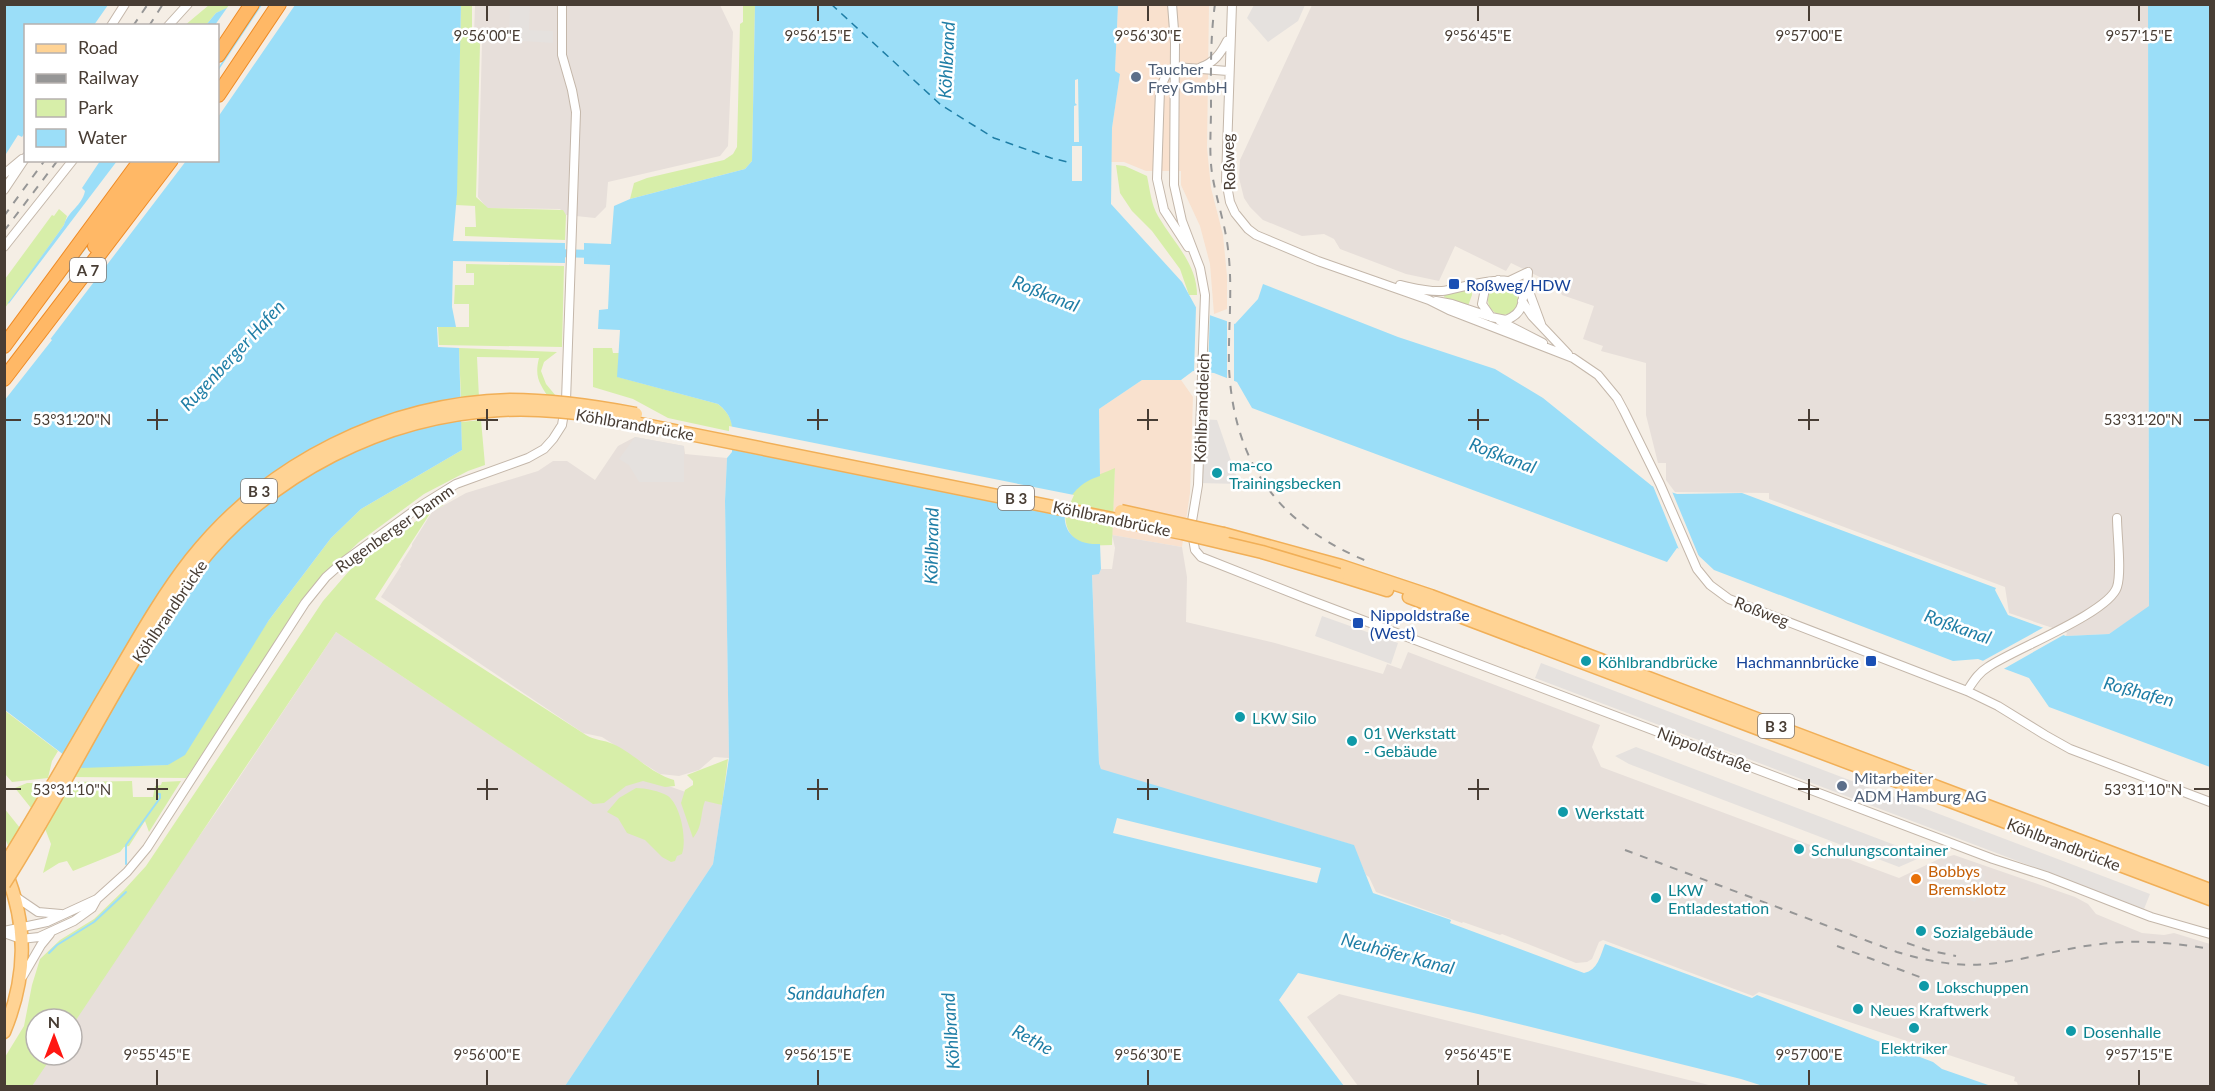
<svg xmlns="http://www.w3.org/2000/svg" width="2215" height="1091" font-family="Lato,sans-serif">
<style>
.commercial{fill:#f9e1ce}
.industrial{fill:#e7dfda}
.green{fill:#d7eea9}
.parking{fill:#e5e1de}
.water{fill:#9bdef8}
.pier{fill:#f5eee5}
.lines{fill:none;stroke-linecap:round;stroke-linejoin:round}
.stream{stroke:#9bdef8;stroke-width:2}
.canal{stroke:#9bdef8;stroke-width:8}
.ferry{stroke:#1f7ea6;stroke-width:1.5;stroke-dasharray:8 6;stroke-linecap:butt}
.minor-casing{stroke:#c4b7aa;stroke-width:10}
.primary-casing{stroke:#f1af57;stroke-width:15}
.motorway-casing{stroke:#ef8b25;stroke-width:16}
.minor{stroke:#fff;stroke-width:8}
.primary{stroke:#ffd394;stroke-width:12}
.motorway{stroke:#ffb866;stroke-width:14}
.rail{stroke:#969696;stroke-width:2;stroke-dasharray:8 8;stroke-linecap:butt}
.primary-bridge-casing{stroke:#f1af57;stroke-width:15;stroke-linecap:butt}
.primary-bridge{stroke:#ffd394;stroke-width:12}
.ticks{fill:none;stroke:#483d34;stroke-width:2}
.service-dot{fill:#5c6f8a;stroke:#fff;stroke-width:2}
.transit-dot{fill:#1a4fb4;stroke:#fff;stroke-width:2}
.culture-dot{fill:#0f9aa8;stroke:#fff;stroke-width:2}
.food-dot{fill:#e8710a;stroke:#fff;stroke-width:2}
.labels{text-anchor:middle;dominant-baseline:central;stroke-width:5;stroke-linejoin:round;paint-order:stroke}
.shield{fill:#fff;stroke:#7f7771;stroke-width:1.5}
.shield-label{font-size:15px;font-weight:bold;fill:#483d34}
.service-label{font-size:16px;fill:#4e5e75;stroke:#fff;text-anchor:start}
.street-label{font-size:16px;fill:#483d34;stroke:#fff}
.transit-label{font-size:16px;fill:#164399;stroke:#fff;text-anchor:start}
.culture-label{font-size:16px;fill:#0d838f;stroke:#fff;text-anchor:start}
.food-label{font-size:16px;fill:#c56008;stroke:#fff;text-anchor:start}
.water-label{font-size:18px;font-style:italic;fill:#1f7ea6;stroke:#fff}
.ticks-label{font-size:15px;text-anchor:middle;fill:#483d34;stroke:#fff;stroke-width:5;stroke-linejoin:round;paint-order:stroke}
</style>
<rect width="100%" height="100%" fill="#f5eee5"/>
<path class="commercial" d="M1118 5H1209L1207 148 1211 188 1223 235 1227 276V309L1214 314 1210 264 1200 226 1181 185V171H1146L1124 162H1111L1112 128 1120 74 1115 71Z
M1142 380H1181L1193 397 1190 493 1182 547 1112 535 1115 469 1100 476 1099 409Z"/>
<path class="industrial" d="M475 5H720L733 32 728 146 720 156 608 182 606 207 595 218 566 215 560 209 487 208 478 197 482 43 474 35Z
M1312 5H2148L2149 607 2109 634 2066 636 2067 633 2009 613 2005 587 1769 499V493L1675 492 1666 480V463H1658L1646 415V363L1601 351 1603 346 1583 339 1594 306 1562 295 1558 286 1511 263 1506 271 1455 246 1439 281 1406 274 1340 249 1334 239 1324 234 1302 236 1263 220 1250 207 1244 198 1239 178 1240 160Z
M635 437 684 446 685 454 727 458 725 501 729 758 714 757 699 770 679 776 660 774 602 737 583 733 381 597 401 566 400 565 412 546V544L432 512 466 493 538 471 553 461H567L595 480 618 446Z
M1112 535 1182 547 1187 577 1186 622 1275 643 1383 674 1387 664 1401 669 1408 652 1600 725 1592 747 1601 767 1899 878 1939 859 1954 855 2075 897 2088 904 2096 914 2142 933 2164 935 2174 933 2210 944V1086H2018L2017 1082 2014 1081 2015 1077 1759 992 1753 996 1603 940 1599 942 1592 959 1587 962 1576 963 1502 934 1500 935 1463 922 1462 923 1376 892 1369 877 1366 875 1353 845 1104 771 1101 769 1099 763 1092 574H1099L1101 569H1112L1115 548Z
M336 632 583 797 649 779 722 805 713 864 565 1086H20L42 1055H72V1019L223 802Z
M1339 994 1555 1047 1713 1086H1358L1307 1017Z"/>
<path class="green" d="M209 5H235L216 13 206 25 184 26Z
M461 5H472V36L480 44 476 197 488 208 563 210 566 215 565 240 465 236V227H476L475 206 456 205Z
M743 5H755L752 161 745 169 630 199 634 183 647 178 724 160 733 154 737 147 740 24 743 22Z
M1116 165 1125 166 1147 176C1150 190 1151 204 1158 216 1173 242 1197 263 1197 295H1189L1180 269 1152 231 1132 211 1120 193Z
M59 209 67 216 64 225 5 308V279L52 215 54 216Z
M466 264 564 266 562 347 439 345 438 327H469V304H454L455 285H474V273H466Z
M1488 300a15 15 0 1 1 30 0a15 15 0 1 1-30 0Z
M1471 288 1472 295 1468 306 1444 297 1445 294Z
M459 348 557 352 544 362 541 371 546 384 556 396 551 401C540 384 534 378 539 358L477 357 479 398 461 400Z
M593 348H612L613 353H619L618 377 718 404C728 412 732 419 733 432L668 418 633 399 593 387Z
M481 420 485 465 468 471 424 494 359 542 331 569 274 648 186 778 72 777 80 767 168 765 269 620 331 538 361 509 462 450 461 422Z
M1115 468 1112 545C1104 545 1095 546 1088 545 1060 539 1060 504 1077 488 1087 478 1102 474 1115 468Z
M444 505 431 512 375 599 586 735C594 740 604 740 613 744 635 754 650 773 674 780L675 786 665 787 643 781 626 786 604 803 593 804 336 632 72 1026V1019H36V1055H53L32 1086H5V1057L24 1026 32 985 40 959 60 940 94 919 124 890 146 866 323 601 356 563 438 506Z
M4 710 58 751 52 761 48 778 12 782 5 774Z
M728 759 722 805 705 801C700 815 703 826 693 838L681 803 685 790 693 785V781L687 775Z
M132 781 133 797H153L155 786 161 785 162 782 181 781 149 832 145 821 129 846 124 847 120 852 73 871 67 861 59 863 43 873 51 844 44 826 70 782Z
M27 783H46L31 808 15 788Z
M636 788C645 788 660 791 668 796 681 806 687 839 682 854L677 856 675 861 671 862 662 857 645 840 627 833 618 818 607 812 619 798Z
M4 808 20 828 9 848 5 838Z"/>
<path class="parking" d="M510 5H530L529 30 553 31V43L509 40Z
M1254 5V4L1305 5 1298 21 1268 42 1247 18Z
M1201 419 1217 420 1239 484 1198 483Z
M635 437 684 446V482H639L629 465 619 459Z
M1322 616 1398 643 1391 664 1315 636Z
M1541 663 2150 894 2144 909 1535 678Z
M1636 747 1924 856 1899 867 1629 764 1615 756Z
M1945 861 1985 875 1975 902 1936 887Z"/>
<path class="water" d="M235 4H461L457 194 453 241 565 243V263L453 261 452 307 456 327H437L438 347 459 348 462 450 361 509 331 538 269 620 185 755 168 765 81 768 5 710 4 401 52 340 8 303 64 225C68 211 82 206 85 191L82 188 100 161 218 160V26L206 25 216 13Z
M4 5H108L94 25 26 26 25 132 22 137 18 135 6 154Z
M755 5H1118L1115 71 1120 74 1112 128 1111 204 1182 282 1198 311 1235 324 1258 299 1263 284 1398 337 1495 369 1543 398 1652 486 1677 494 1742 493 1996 588 1995 590 2008 615 2066 636 2109 634 2149 606 2148 5H2210V767L2049 707 2029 678 1978 659 1953 661 1714 570 1698 555 1677 548 1667 562 1252 408 1237 382 1214 373 1193 371 1181 380H1142L1099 409 1100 476C1055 489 1051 547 1100 544L1101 569 1099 574 1092 575 1099 763 1101 769 1354 845 1373 893 1451 920 1450 923 1584 973C1598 970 1600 956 1605 944L1752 998 1757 995 1933 1062 1942 1069 1991 1086H1763L1741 1079 1478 1014 1298 973 1279 1000 1344 1086H565L713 864 729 758 725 501 727 458 732 452C732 431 736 418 718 404L617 377 620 330 598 329 599 310 608 309 610 265 584 264V243L611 244 614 206 630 199 745 169 752 161Z"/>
<path class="pier" d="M229 5H260L218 68V26L215 25Z
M262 5H295L218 117V71Z
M1078 79 1079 142H1074V106L1077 105 1075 103V80Z
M1072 146H1082V181H1072Z
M117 161H150L42 307 152 161H186L4 400V396L48 340 7 306Z
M1196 307 1210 312 1208 373H1194Z
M1227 318 1234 321V384L1227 381Z
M729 426 1074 495 1069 506 1068 517 729 449Z
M1651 481 1671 489 1700 559 1680 552Z
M2046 626 2067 633 2000 671 1979 663Z
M1117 818 1321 868 1317 883 1113 833Z"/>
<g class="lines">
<path class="stream" d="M126 864V845L160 798V794H157
M49 953 57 945 94 922 126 892"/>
<path class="canal" d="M554 253 595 254"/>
<path class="ferry" d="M831 4 941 105 994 138 1051 158 1072 163"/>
<g class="minor-casing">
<path id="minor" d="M1172 4 1175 43 1174 185 1182 221 1200 268 1205 295 1198 485 1191 527 1195 550 1201 557 1307 599 1993 859 2046 876 2151 917 2210 934
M1232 4 1226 180 1230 202 1235 213 1248 229 1256 235 1318 261 1429 300 1449 310 1573 358 1598 375 1617 398 1624 411 1660 484 1697 569 1710 585 1729 599 1967 691 1998 706 2045 735 2070 749 2210 802
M111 26 125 4
M168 26 188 4
M1175 67 1166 75 1160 89 1157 179 1164 210 1188 247
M1175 67 1228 71
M1201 67C1214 63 1221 53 1227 41
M4 174 22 159
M4 190 26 157
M4 247 73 160
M1509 281 1528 272 1527 286 1523 298
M1400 285C1414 288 1428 292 1442 291 1459 290 1532 261 1522 304 1520 313 1514 317 1506 320L1491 317 1482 304 1485 289 1498 280
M1527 286 1541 324
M1436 301 1452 304 1488 316
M1522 301 1532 316 1568 354
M1500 321 1543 343
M1967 691C1973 682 1978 673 1988 667 2012 650 2109 613 2117 587 2122 572 2117 535 2117 518
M16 897 38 912 61 914
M4 931 47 922 97 899
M4 933 21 939 39 937 74 921 92 908 97 899 127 872 147 848 305 603 326 577 343 562 422 505 456 484 528 458 544 449 553 439 562 425 566 401 576 112 572 90 562 55V4
M23 976 41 945 50 934"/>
</g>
<g class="primary-casing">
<path id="primary" d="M1224 534 1341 566 1431 596 2210 890
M1339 575 1387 590
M1409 597 2210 899
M4 1032C27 977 28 925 5 870"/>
</g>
<g class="motorway-casing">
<path id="motorway" d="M218 55 252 4
M218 95 279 4
M95 246 157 160
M4 346 141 160
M4 379 171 160"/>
</g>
<use href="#minor" class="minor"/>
<use href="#primary" class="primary"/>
<use href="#motorway" class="motorway"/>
<path class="rail" d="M1215 4C1210 39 1211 74 1211 109 1211 130 1209 152 1212 173 1216 199 1225 223 1228 249 1233 289 1228 328 1229 368 1234 465 1280 526 1369 562
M133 26 148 4
M149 26 163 4
M4 216 45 160
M4 231 58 160
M1625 850 1897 952C1927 961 1957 967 1988 964 2026 960 2063 948 2101 944 2137 939 2175 943 2210 949
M1907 943 1927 950 1956 956
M1837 946 1925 979"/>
<g class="primary-bridge-casing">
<path id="primary-bridge" d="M1121 511 1224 534
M4 866C43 804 78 740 115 678 139 637 162 596 191 559 267 463 387 403 510 400 552 400 594 406 636 414
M4 884C71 780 122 663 198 565 271 473 384 416 500 410 534 408 567 411 600 416L1182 533 1262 552 1339 575"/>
</g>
<use href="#primary-bridge" class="primary-bridge"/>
</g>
<path class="ticks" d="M487 6V21M818 6V21M1148 6V21M1478 6V21M1809 6V21M2139 6V21M157 409V430M487 409V430M818 409V430M1148 409V430M1478 409V430M1809 409V430M6 420H21M147 420H168M477 420H498M807 420H828M1137 420H1158M1468 420H1489M1798 420H1819M2194 420H2209M157 779V800M487 779V800M818 779V800M1148 779V800M1478 779V800M1809 779V800M6 789H21M147 789H168M477 789H498M807 789H828M1137 789H1158M1468 789H1489M1798 789H1819M2194 789H2209M157 1070V1085M487 1070V1085M818 1070V1085M1148 1070V1085M1478 1070V1085M1809 1070V1085M2139 1070V1085"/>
<g class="service-dot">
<circle cx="1136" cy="77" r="6"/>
<circle cx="1842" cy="786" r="6"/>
</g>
<g class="transit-dot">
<rect x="1448" y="278" width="12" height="12" rx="3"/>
<rect x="1352" y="617" width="12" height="12" rx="3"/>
<rect x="1865" y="655" width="12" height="12" rx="3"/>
</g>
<g class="culture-dot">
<circle cx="1217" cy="473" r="6"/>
<circle cx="1586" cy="661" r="6"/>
<circle cx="1240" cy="717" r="6"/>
<circle cx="1352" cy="741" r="6"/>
<circle cx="1563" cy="812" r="6"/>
<circle cx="1799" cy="849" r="6"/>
<circle cx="1656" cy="898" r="6"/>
<circle cx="1921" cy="931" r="6"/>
<circle cx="1924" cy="986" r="6"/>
<circle cx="1858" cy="1009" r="6"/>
<circle cx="1914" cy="1028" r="6"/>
<circle cx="2071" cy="1031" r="6"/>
</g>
<circle class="food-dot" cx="1916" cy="879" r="6"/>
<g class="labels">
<g class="shield">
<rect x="70" y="258" width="36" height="24" rx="4.5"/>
<rect x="241" y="479" width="36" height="24" rx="4.5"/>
<rect x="998" y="486" width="36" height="24" rx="4.5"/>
<rect x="1758" y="714" width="36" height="24" rx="4.5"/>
</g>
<g class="shield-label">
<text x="88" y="270">A 7</text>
<text x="259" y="491">B 3</text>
<text x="1016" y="498">B 3</text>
<text x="1776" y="726">B 3</text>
</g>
<g class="service-label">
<text x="1148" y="68">Taucher<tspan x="1148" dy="18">Frey GmbH</tspan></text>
<text x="1854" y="777">Mitarbeiter<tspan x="1854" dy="18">ADM Hamburg AG</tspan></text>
</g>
<g class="street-label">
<text transform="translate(1228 162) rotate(-92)">Roßweg</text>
<text transform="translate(1201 408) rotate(-88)">Köhlbranddeich</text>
<text transform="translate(635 424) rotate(10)">Köhlbrandbrücke</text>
<text transform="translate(1112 518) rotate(12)">Köhlbrandbrücke</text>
<text transform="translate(394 528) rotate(-35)">Rugenberger Damm</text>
<text transform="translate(169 611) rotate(-56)">Köhlbrandbrücke</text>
<text transform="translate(1762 611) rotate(21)">Roßweg</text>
<text transform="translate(1705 749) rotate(21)">Nippoldstraße</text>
<text transform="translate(2064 844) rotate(21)">Köhlbrandbrücke</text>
</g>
<g class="transit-label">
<text x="1466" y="284">Roßweg/HDW</text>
<text x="1370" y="614">Nippoldstraße<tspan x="1370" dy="18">(West)</tspan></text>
<text x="1859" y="661" text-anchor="end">Hachmannbrücke</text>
</g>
<g class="culture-label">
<text x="1229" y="464">ma-co<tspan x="1229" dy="18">Trainingsbecken</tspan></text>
<text x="1598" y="661">Köhlbrandbrücke</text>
<text x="1252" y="717">LKW Silo</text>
<text x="1364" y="732">01 Werkstatt<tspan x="1364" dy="18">- Gebäude</tspan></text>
<text x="1575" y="812">Werkstatt</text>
<text x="1811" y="849">Schulungscontainer</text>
<text x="1668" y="889">LKW<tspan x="1668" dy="18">Entladestation</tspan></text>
<text x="1933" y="931">Sozialgebäude</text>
<text x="1936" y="986">Lokschuppen</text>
<text x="1870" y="1009">Neues Kraftwerk</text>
<text x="2083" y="1031">Dosenhalle</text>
<text x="1914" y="1047" text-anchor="middle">Elektriker</text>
</g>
<g class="food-label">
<text x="1928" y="870">Bobbys<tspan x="1928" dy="18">Bremsklotz</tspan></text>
</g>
<g class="water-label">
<text transform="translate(946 60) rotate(-87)">Köhlbrand</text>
<text transform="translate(1046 293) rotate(22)">Roßkanal</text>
<text transform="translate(232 355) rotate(-47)">Rugenberger Hafen</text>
<text transform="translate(1503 455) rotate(21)">Roßkanal</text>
<text transform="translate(931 546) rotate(-89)">Köhlbrand</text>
<text transform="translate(1958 626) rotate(20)">Roßkanal</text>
<text transform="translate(2139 691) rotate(15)">Roßhafen</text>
<text transform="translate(1398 953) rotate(15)">Neuhöfer Kanal</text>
<text transform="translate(836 992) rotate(-1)">Sandauhafen</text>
<text transform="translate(950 1031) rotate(-94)">Köhlbrand</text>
<text transform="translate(1033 1039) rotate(29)">Rethe</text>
</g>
</g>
<g class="ticks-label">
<text x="487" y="41">9°56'00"E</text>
<text x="818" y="41">9°56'15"E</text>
<text x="1148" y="41">9°56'30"E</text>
<text x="1478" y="41">9°56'45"E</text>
<text x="1809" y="41">9°57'00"E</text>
<text x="2139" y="41">9°57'15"E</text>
<text x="72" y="425">53°31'20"N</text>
<text x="2143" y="425">53°31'20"N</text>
<text x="72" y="795">53°31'10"N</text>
<text x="2143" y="795">53°31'10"N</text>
<text x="157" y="1060">9°55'45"E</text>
<text x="487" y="1060">9°56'00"E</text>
<text x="818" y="1060">9°56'15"E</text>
<text x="1148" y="1060">9°56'30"E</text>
<text x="1478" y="1060">9°56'45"E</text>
<text x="1809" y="1060">9°57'00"E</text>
<text x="2139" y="1060">9°57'15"E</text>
</g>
<rect width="2215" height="1091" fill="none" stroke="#483d34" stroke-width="12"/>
<rect x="24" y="24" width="195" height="138" fill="#ffffff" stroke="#b6b1ae" stroke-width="1.5"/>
<rect x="36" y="44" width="30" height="9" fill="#ffd394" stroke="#b6b1ae" stroke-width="1.5"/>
<text x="78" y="54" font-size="18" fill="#483d34">Road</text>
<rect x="36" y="74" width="30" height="9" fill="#969696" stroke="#b6b1ae" stroke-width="1.5"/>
<text x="78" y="84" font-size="18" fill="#483d34">Railway</text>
<rect x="36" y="99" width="30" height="18" fill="#d7eea9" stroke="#b6b1ae" stroke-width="1.5"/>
<text x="78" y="114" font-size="18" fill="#483d34">Park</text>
<rect x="36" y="129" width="30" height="18" fill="#9bdef8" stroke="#b6b1ae" stroke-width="1.5"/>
<text x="78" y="144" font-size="18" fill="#483d34">Water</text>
<g transform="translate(54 1037)"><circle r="28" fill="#ffffff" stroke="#b6b1ae" stroke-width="1.5"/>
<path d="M0-4.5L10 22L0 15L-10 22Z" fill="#ff1712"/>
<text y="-9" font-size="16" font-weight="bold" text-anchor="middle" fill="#483d34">N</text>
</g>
</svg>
